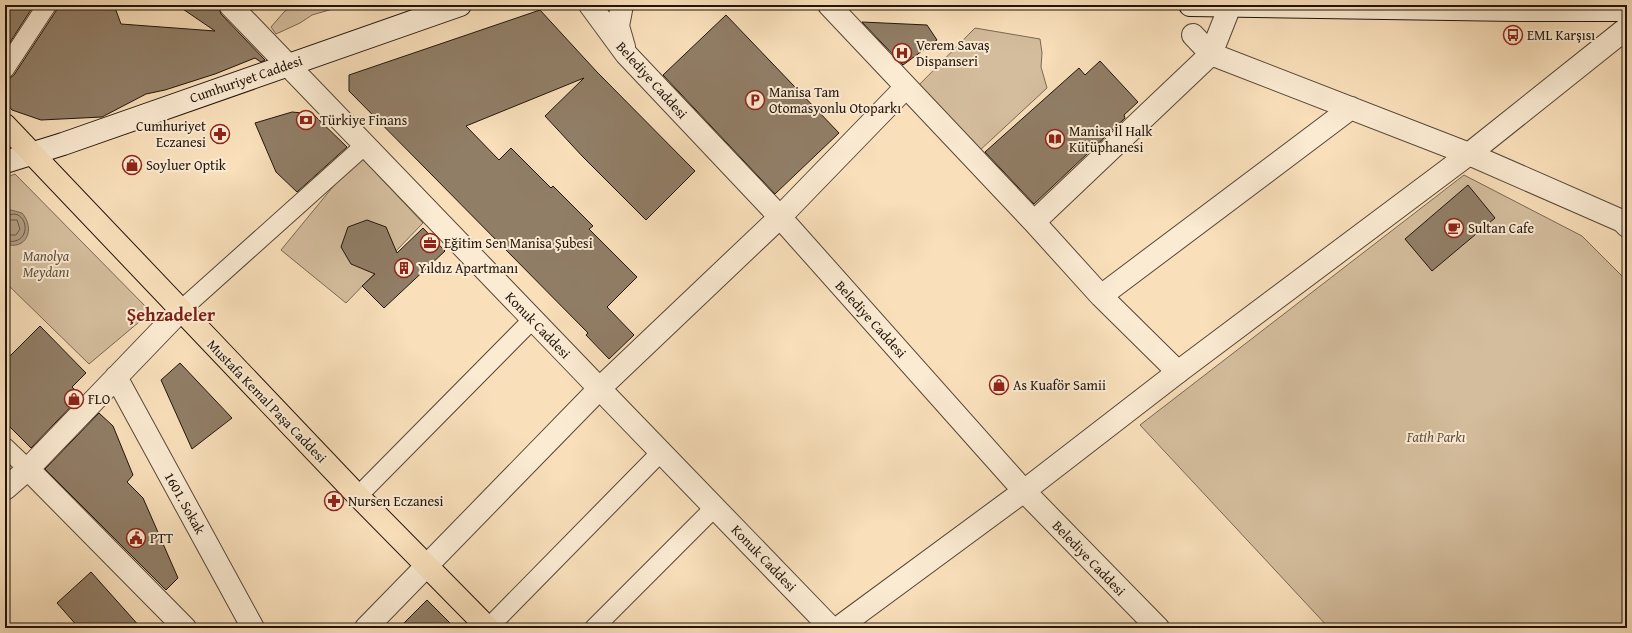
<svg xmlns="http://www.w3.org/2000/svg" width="1632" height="633" font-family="'Gentium Book Plus',serif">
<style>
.green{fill:#d4bd9d;stroke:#7a6854}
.water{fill:#b09b7f;stroke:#776551}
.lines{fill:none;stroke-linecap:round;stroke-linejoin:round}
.shore{stroke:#685845;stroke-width:1}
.building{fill:#917e67;stroke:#21140b}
.pedestrian-casing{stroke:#574737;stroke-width:20}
.minor-casing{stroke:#574737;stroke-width:24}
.tertiary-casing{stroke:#574737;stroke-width:24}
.secondary-casing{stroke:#21140b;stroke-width:24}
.primary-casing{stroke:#21140b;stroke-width:24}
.pedestrian{stroke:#fbebd3;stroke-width:18}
.minor{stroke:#fbebd3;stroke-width:22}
.tertiary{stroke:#fbebd3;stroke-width:22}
.secondary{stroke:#fbebd3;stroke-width:22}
.primary{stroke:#f9e0bb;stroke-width:22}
.labels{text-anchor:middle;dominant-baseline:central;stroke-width:4;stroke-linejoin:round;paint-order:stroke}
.poi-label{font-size:14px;fill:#21140b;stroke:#fbebd3;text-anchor:start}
.street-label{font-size:14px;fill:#21140b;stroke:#fbebd3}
.park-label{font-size:14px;font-style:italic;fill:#604f3e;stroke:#fbebd3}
.district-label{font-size:18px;font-weight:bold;fill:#7a1f14;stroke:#fbebd3}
</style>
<rect width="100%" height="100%" fill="#f9e0bb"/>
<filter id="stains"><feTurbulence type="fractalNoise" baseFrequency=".005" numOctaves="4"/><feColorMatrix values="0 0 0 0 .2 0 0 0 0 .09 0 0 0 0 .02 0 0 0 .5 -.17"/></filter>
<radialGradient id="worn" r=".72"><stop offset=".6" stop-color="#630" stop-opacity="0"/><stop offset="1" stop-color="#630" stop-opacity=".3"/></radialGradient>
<path class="green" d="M293 5H346L312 15 300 23 276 34 271 27 284 12Z
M975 28 1040 39 1042 53 1041 67 1047 88 978 152 915 89Z
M359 155 423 223 346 303 281 250Z
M15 174 151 312 89 364 5 282V178Z
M1464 175 1582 236 1627 281V628H1329L1140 425Z"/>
<path class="water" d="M11 210 22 213C36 229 26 251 5 244V211Z"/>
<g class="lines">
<path class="shore" d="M5 215C8 215 12 214 15 214 28 217 29 238 15 241 12 242 8 241 5 240
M5 220H17L20 229 16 235H5"/>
</g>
<path class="building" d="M5 5H34L5 50Z
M57 5H114L121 24 215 31 177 5H218L221 14 265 60 261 62 255 58 215 74 165 90 146 94 102 117 41 120 12 110 5 102V79L10 78 14 75 56 11Z
M540 10 597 72 695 171 646 220 583 157 545 116 584 78 466 126 499 160 511 148 551 188 553 186 593 226 589 229 637 277 607 307 634 335 609 359 586 335 588 333 349 91V75Z
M726 15 839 133 775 194 663 75Z
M862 22 927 25 937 40 903 65Z
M1100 61 1138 102 1124 115 1125 118 1034 204 985 152 1079 68 1085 75Z
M292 112 313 114 347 147 297 192 276 172 255 123Z
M1468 185 1495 218 1432 271 1405 239Z
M367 220 386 227 397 253 423 228 445 251 384 308 362 286 375 274 351 264 341 247 348 227Z
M40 326 86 373 72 387 81 396 31 448 5 422V361Z
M180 363 232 418 192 449 161 380Z
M99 413 113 426 133 475 127 482 143 498 178 578 166 590 45 469Z
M91 572 141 628H79L57 603Z
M427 600 455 628H399Z"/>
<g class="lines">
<g class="pedestrian-casing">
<path id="pedestrian" d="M5 69 47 5
M181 310 364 146
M5 447 28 469
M358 496 533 319
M488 628 661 452
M594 628 715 507"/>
</g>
<g class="minor-casing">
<path id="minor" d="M829 5 1034 222 1101 296 1178 372
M1193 35 1211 54 1469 154 1622 221 1627 226
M1034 222 1211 54 1230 6
M1101 296 1351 108
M116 377 253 628
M28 469 185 628
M5 489 28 469 181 310
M366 628 600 388 780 217 906 87"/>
</g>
<g class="tertiary-casing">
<path id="tertiary" d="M230 5C429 214 631 420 831 628
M590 5 626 54 780 217 1024 491 1158 628
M622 5 618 26 624 47
M838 628 1024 491 1178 372 1469 154 1627 28"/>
</g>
<g class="secondary-casing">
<path id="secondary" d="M1190 5 1516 10H1627
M5 162 63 144 460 5"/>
</g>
<g class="primary-casing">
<path id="primary" d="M5 125 358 496 488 628"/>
</g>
<use href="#pedestrian" class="pedestrian"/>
<use href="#minor" class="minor"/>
<use href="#tertiary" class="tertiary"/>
<use href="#secondary" class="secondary"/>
<use href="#primary" class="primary"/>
</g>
<defs>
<g id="bus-ring" transform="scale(1)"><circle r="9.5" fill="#fbebd3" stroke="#8f2418" stroke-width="1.5"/><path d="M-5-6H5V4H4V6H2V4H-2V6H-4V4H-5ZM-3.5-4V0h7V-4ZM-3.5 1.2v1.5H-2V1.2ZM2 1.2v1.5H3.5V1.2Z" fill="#8f2418"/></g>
<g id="hospital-ring" transform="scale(1)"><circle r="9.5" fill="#fbebd3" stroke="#8f2418" stroke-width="1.5"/><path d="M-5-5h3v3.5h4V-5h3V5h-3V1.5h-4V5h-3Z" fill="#8f2418"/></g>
<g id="parking-ring" transform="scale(1)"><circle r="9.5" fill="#fbebd3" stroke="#8f2418" stroke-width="1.5"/><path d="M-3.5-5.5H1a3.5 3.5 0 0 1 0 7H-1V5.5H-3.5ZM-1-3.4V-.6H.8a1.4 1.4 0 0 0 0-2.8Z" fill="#8f2418"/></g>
<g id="bank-ring" transform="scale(1)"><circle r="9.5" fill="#fbebd3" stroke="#8f2418" stroke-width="1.5"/><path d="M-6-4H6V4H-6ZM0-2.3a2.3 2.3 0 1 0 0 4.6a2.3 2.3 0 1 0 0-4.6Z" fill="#8f2418"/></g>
<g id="pharmacy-ring" transform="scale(1)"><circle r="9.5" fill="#fbebd3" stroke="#8f2418" stroke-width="1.5"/><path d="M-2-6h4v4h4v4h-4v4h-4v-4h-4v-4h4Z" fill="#8f2418"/></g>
<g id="library-ring" transform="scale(1)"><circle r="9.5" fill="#fbebd3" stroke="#8f2418" stroke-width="1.5"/><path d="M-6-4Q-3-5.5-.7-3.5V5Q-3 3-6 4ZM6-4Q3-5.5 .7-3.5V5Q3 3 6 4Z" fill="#8f2418"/></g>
<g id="shop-ring" transform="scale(1)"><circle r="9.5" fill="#fbebd3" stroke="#8f2418" stroke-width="1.5"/><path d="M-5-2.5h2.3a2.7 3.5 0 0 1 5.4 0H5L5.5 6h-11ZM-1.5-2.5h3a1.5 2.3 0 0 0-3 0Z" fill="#8f2418"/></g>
<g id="cafe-ring" transform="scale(1)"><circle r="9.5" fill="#fbebd3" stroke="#8f2418" stroke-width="1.5"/><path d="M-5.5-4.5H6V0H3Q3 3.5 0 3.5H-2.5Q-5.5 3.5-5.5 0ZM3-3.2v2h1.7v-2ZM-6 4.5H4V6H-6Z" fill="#8f2418"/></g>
<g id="office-ring" transform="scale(1)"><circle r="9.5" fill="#fbebd3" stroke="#8f2418" stroke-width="1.5"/><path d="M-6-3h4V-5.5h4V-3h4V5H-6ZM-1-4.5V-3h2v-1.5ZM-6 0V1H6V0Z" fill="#8f2418"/></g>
<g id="building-ring" transform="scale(1)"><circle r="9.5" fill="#fbebd3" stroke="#8f2418" stroke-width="1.5"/><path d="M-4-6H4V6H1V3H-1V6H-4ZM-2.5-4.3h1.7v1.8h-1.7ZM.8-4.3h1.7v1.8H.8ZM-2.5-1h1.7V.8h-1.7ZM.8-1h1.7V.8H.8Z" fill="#8f2418"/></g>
<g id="civic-ring" transform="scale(1)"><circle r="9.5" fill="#fbebd3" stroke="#8f2418" stroke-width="1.5"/><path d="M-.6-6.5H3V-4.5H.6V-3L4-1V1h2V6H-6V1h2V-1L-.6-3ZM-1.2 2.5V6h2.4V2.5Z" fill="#8f2418"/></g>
</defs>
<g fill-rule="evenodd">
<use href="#bus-ring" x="1513" y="35"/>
<use href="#hospital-ring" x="902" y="53"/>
<use href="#parking-ring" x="755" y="100"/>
<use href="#bank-ring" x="306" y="120"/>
<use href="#pharmacy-ring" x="220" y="134"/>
<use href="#library-ring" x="1055" y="139"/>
<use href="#shop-ring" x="132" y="165"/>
<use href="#cafe-ring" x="1454" y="228"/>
<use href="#office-ring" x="430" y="243"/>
<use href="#building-ring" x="404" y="268"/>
<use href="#shop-ring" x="999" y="385"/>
<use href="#shop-ring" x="74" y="399"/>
<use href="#pharmacy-ring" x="334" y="501"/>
<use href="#civic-ring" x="136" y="538"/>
</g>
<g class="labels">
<g class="poi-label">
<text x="1527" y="35">EML Karşısı</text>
<text x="916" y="45">Verem Savaş<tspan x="916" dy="16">Dispanseri</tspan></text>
<text x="769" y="92">Manisa Tam<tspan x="769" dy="16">Otomasyonlu Otoparkı</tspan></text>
<text x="320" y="120">Türkiye Finans</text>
<text x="206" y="126" text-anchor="end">Cumhuriyet<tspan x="206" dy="16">Eczanesi</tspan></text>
<text x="1069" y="131">Manisa İl Halk<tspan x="1069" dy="16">Kütüphanesi</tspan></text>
<text x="146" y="165">Soyluer Optik</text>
<text x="1468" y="228">Sultan Cafe</text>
<text x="444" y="243">Eğitim Sen Manisa Şubesi</text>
<text x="418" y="268">Yıldız Apartmanı</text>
<text x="1013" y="385">As Kuaför Samii</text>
<text x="88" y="399">FLO</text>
<text x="348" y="501">Nursen Eczanesi</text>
<text x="150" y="538">PTT</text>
</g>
<g class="street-label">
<text transform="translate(246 79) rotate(-19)">Cumhuriyet Caddesi</text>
<text transform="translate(652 80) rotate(48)">Belediye Caddesi</text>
<text transform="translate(871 319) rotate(48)">Belediye Caddesi</text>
<text transform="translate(538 325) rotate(46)">Konuk Caddesi</text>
<text transform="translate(267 401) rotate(46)">Mustafa Kemal Paşa Caddesi</text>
<text transform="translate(185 503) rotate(61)">1601. Sokak</text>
<text transform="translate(764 558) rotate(46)">Konuk Caddesi</text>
<text transform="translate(1089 558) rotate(46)">Belediye Caddesi</text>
</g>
<g class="park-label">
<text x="46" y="256">Manolya<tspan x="46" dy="16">Meydanı</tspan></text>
<text x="1436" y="437">Fatih Parkı</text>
</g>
<g class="district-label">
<text x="171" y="314">Şehzadeler</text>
</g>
</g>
<rect width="1632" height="633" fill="none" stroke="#f9e0bb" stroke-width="20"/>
<rect x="6" y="6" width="1620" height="621" fill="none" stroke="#21140b" stroke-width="2"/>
<rect x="10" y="10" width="1612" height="613" fill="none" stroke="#21140b"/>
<rect width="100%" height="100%" filter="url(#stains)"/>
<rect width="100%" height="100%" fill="url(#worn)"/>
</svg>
